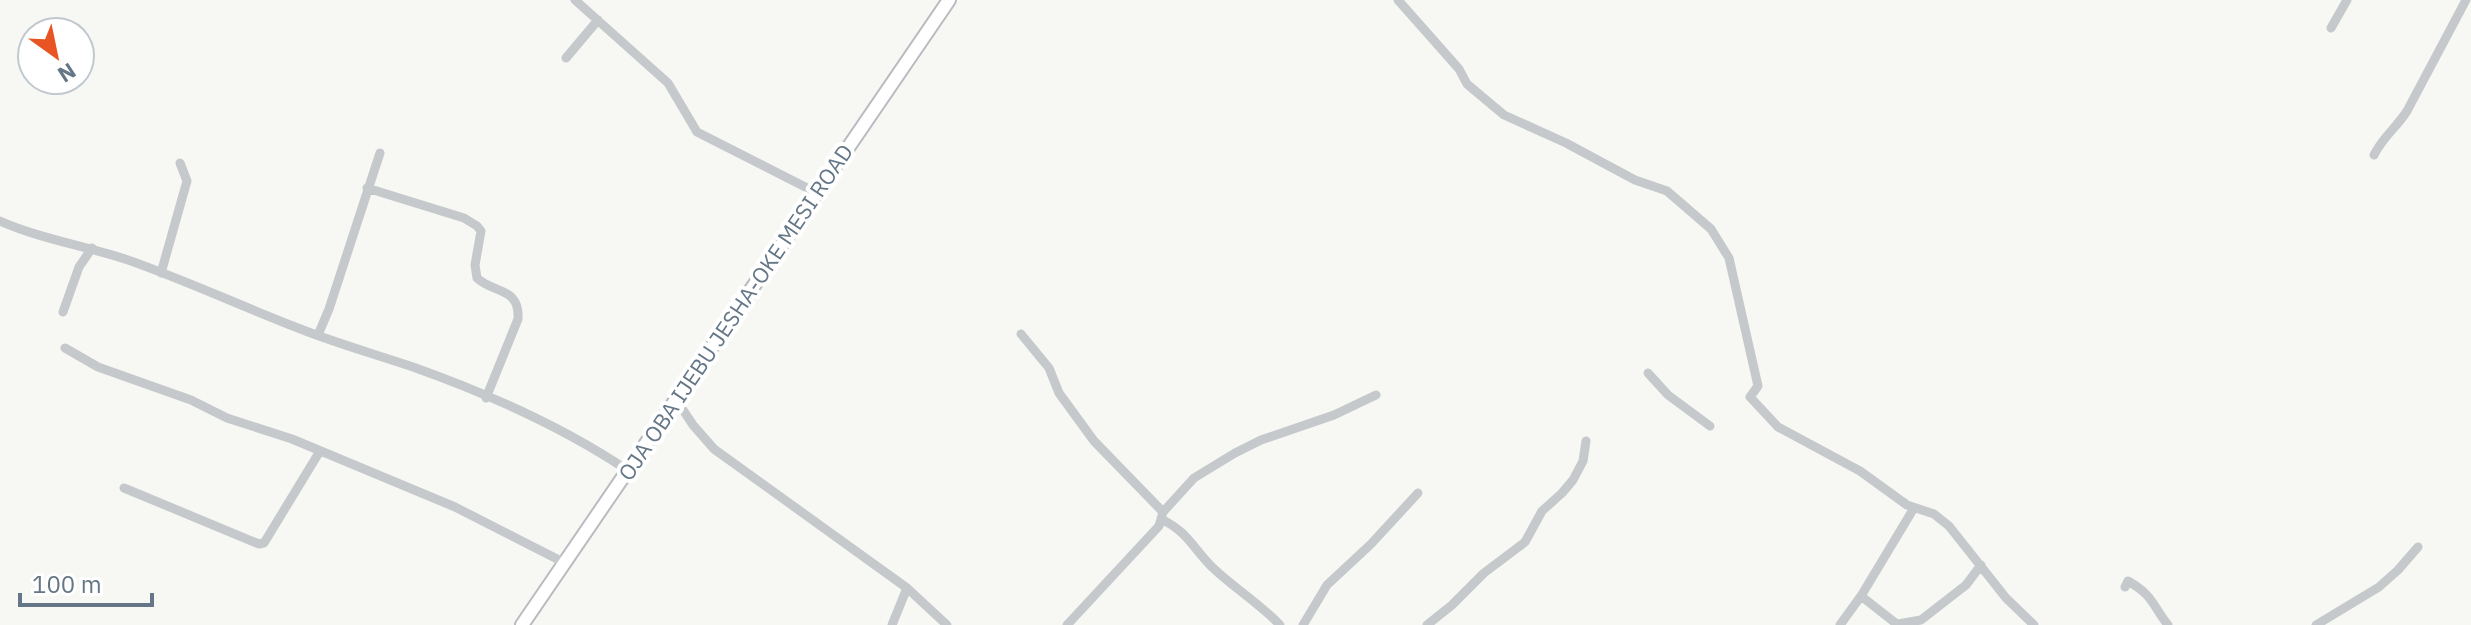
<svg xmlns="http://www.w3.org/2000/svg" width="2471" height="625" font-family="'IBM Plex Sans',sans-serif">
<style>
.lines{fill:none;stroke-linecap:round;stroke-linejoin:round}
.major-casing{stroke:#b8bcc0;stroke-width:16}
.minor{stroke:#c5c9cc;stroke-width:9}
.major{stroke:#fff;stroke-width:12}
.labels{text-anchor:middle;dominant-baseline:central;stroke-width:8;stroke-linejoin:round;paint-order:stroke}
.street-label{font-size:22px;fill:#657786;stroke:#fff}
</style>
<rect width="100%" height="100%" fill="#f7f7f4"/>
<g class="lines">
<g class="major-casing">
<path id="major" d="M522 625 949 0"/>
</g>
<path class="minor" d="M575 0 668 83 697 132 817 193
M1398 0 1459 69 1467 84 1504 115 1566 143 1635 180 1667 191 1711 229 1729 258 1758 386 1750 397 1778 427 1860 471 1907 505 1934 514 1949 526 2006 598 2034 625
M2331 28 2347 0
M566 58 598 20
M2374 155C2382 138 2397 127 2407 111L2466 0
M367 188 464 218 477 226 481 231 475 265 477 278C494 294 520 287 518 319L486 398
M0 221C41 239 86 246 128 260 185 280 241 306 298 328 335 343 375 354 413 367 486 393 563 427 627 470
M161 273 187 181 180 163
M63 312 79 267 92 248
M1021 334 1049 368 1059 393 1094 441 1163 512 1159 526 1067 625
M318 335 329 309 380 153
M65 348 98 367 191 400 227 418 292 439 455 507 563 562
M1648 373 1668 395 1710 426
M675 398 693 425 714 449 907 588 947 625
M124 488 259 544 264 543 320 451
M1163 512 1194 478 1235 453 1261 440 1334 415 1376 395
M1161 519C1188 532 1192 547 1212 567 1234 588 1259 603 1280 625
M2125 587 2128 581C2154 596 2152 605 2168 625
M1861 596 1898 625
M1898 624 1921 620 1966 585 1981 565
M892 625 907 588
M1303 625 1327 585 1371 544 1418 493
M1427 625 1452 605 1484 573 1525 542 1542 511 1562 493 1573 480 1583 461 1586 441
M1840 625 1861 596 1914 508
M2316 625 2379 587 2398 570 2418 547"/>
<use href="#major" class="major"/>
</g>
<g class="labels">
<g class="street-label">
<text transform="translate(735 312) rotate(-56)">OJA OBA IJEBU JESHA-OKE MESI ROAD</text>
</g>
</g>
<g transform="translate(56 56) rotate(147)"><circle r="38" fill="#ffffff" stroke="#c1c9cf" stroke-width="2"/>
<path d="M0-6L14 30L0 20L-14 30Z" fill="#e85423"/>
<text y="-12" font-size="22" font-weight="bold" text-anchor="middle" fill="#657786">N</text>
</g>
<path d="M20 593v12h132v-12" fill="none" stroke="#657786" stroke-width="4"/>
<text x="32" y="593" font-size="24" fill="#657786" stroke="#ffffff" stroke-width="6" paint-order="stroke">100 m</text>
</svg>
